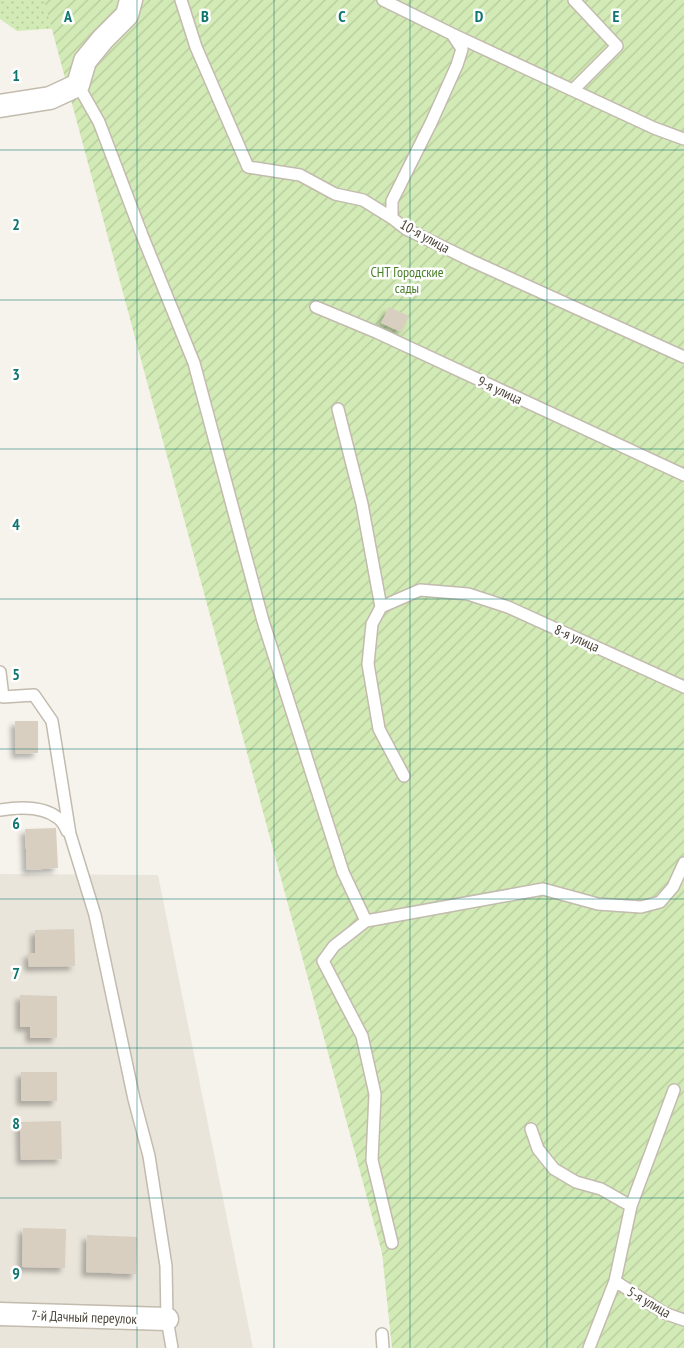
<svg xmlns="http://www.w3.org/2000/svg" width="684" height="1348" font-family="'PT Sans Narrow',sans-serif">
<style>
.residential{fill:#eae5da}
.grass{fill:url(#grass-dots)}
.garden{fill:url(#garden-furrows)}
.building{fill:#d8cfc1;filter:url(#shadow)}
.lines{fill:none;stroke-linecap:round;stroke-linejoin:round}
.lane-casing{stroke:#c2bbae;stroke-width:14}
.street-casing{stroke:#c2bbae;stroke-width:25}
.lane{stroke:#fff;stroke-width:11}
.street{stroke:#fff;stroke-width:22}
.grid{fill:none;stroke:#0f766e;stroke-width:1;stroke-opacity:0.55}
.labels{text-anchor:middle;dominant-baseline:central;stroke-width:5;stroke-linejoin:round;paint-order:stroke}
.street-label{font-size:14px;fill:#4b4439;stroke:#fff}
.park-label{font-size:14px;fill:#4a7f2a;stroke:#fff}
.grid-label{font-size:16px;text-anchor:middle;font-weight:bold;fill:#0f766e;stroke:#fff;stroke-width:5;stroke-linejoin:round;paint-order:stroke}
</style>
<defs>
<pattern id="grass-dots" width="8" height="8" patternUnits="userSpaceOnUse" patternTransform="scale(1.25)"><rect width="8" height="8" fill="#d2eab5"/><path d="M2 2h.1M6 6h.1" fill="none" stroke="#b6ca9c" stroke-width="1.8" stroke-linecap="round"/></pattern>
<pattern id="garden-furrows" width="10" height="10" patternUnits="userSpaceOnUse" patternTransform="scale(1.25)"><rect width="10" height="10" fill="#d2eab5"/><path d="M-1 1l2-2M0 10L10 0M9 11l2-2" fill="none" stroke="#b6ca9c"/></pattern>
<filter id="shadow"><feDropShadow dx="-4.5" dy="4.5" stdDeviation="2.5" flood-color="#0004"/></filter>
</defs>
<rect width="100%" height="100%" fill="#f6f3ec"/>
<path class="residential" d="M0 874 158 875 253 1348H0Z"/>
<path class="grass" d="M0 0H82L74 27 17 31 0 19Z"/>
<path class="garden" d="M44 0H684V1348H392L382 1253Z"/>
<path class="building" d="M389 307 409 316 401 332 381 323Z
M15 721H38V753L16 754Z
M56 828 58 868 27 870 25 829Z
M74 929 75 966 29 967 28 953H35V930Z
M20 995 57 996V1038H30V1027H20Z
M21 1072H57V1101H21Z
M61 1121 62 1159 21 1160 20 1122Z
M23 1228 66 1229 65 1268 22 1267Z
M87 1235 137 1237 136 1274 86 1272Z"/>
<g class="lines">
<g class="lane-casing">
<path id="lane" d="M181 0 196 47 248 167 300 175 335 194 363 200 392 218
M383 0 452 34 462 49 457 65 431 123 392 201V218L406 229 472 261 684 357
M452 34 654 128 684 139
M78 85 99 122 142 235 194 363 263 621 343 872 366 921 334 946 323 961 362 1036 375 1094 372 1160 392 1243
M573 90 617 46 574 0
M316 307 376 332 684 475
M338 409 362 504 381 607
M0 672 3 697 34 695 52 721 70 834 95 915 134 1099 149 1156 166 1266 167 1319 172 1348
M404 776 379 729 368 664 372 624 381 607 420 590 468 594 508 607 684 687
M0 810C18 807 42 805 58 818 62 821 65 826 67 831
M366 921 543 889 598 904 641 907 660 902 673 887 684 863
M531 1129 538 1149 554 1169 576 1182 601 1189 631 1206 615 1281 589 1348
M631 1206 674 1090
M615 1281 664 1313 684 1320
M382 1334 383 1348"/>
</g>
<g class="street-casing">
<path id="street" d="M0 106 50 98 78 85 85 61 103 39 127 15 131 0
M0 1314 167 1319"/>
</g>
<use href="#lane" class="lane"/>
<use href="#street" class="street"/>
</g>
<path class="grid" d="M137 0V1348M274 0V1348M410 0V1348M547 0V1348M0 150H684M0 300H684M0 449H684M0 599H684M0 749H684M0 899H684M0 1048H684M0 1198H684"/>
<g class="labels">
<g class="street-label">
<text transform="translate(425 236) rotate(29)">10-я улица</text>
<text transform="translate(500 390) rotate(25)">9-я улица</text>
<text transform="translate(577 638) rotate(24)">8-я улица</text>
<text transform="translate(649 1302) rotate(30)">5-я улица</text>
<text transform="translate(84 1317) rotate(2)">7-й Дачный переулок</text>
</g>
<g class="park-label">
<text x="407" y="272">СНТ Городские<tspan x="407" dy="16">сады</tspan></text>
</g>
</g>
<g class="grid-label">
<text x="68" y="22">A</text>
<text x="205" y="22">B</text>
<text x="342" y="22">C</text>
<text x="479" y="22">D</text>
<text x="616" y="22">E</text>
<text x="16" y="81">1</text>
<text x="16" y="230">2</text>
<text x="16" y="380">3</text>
<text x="16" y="530">4</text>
<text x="16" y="680">5</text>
<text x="16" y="829">6</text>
<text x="16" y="979">7</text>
<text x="16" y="1129">8</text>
<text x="16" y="1279">9</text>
</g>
</svg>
